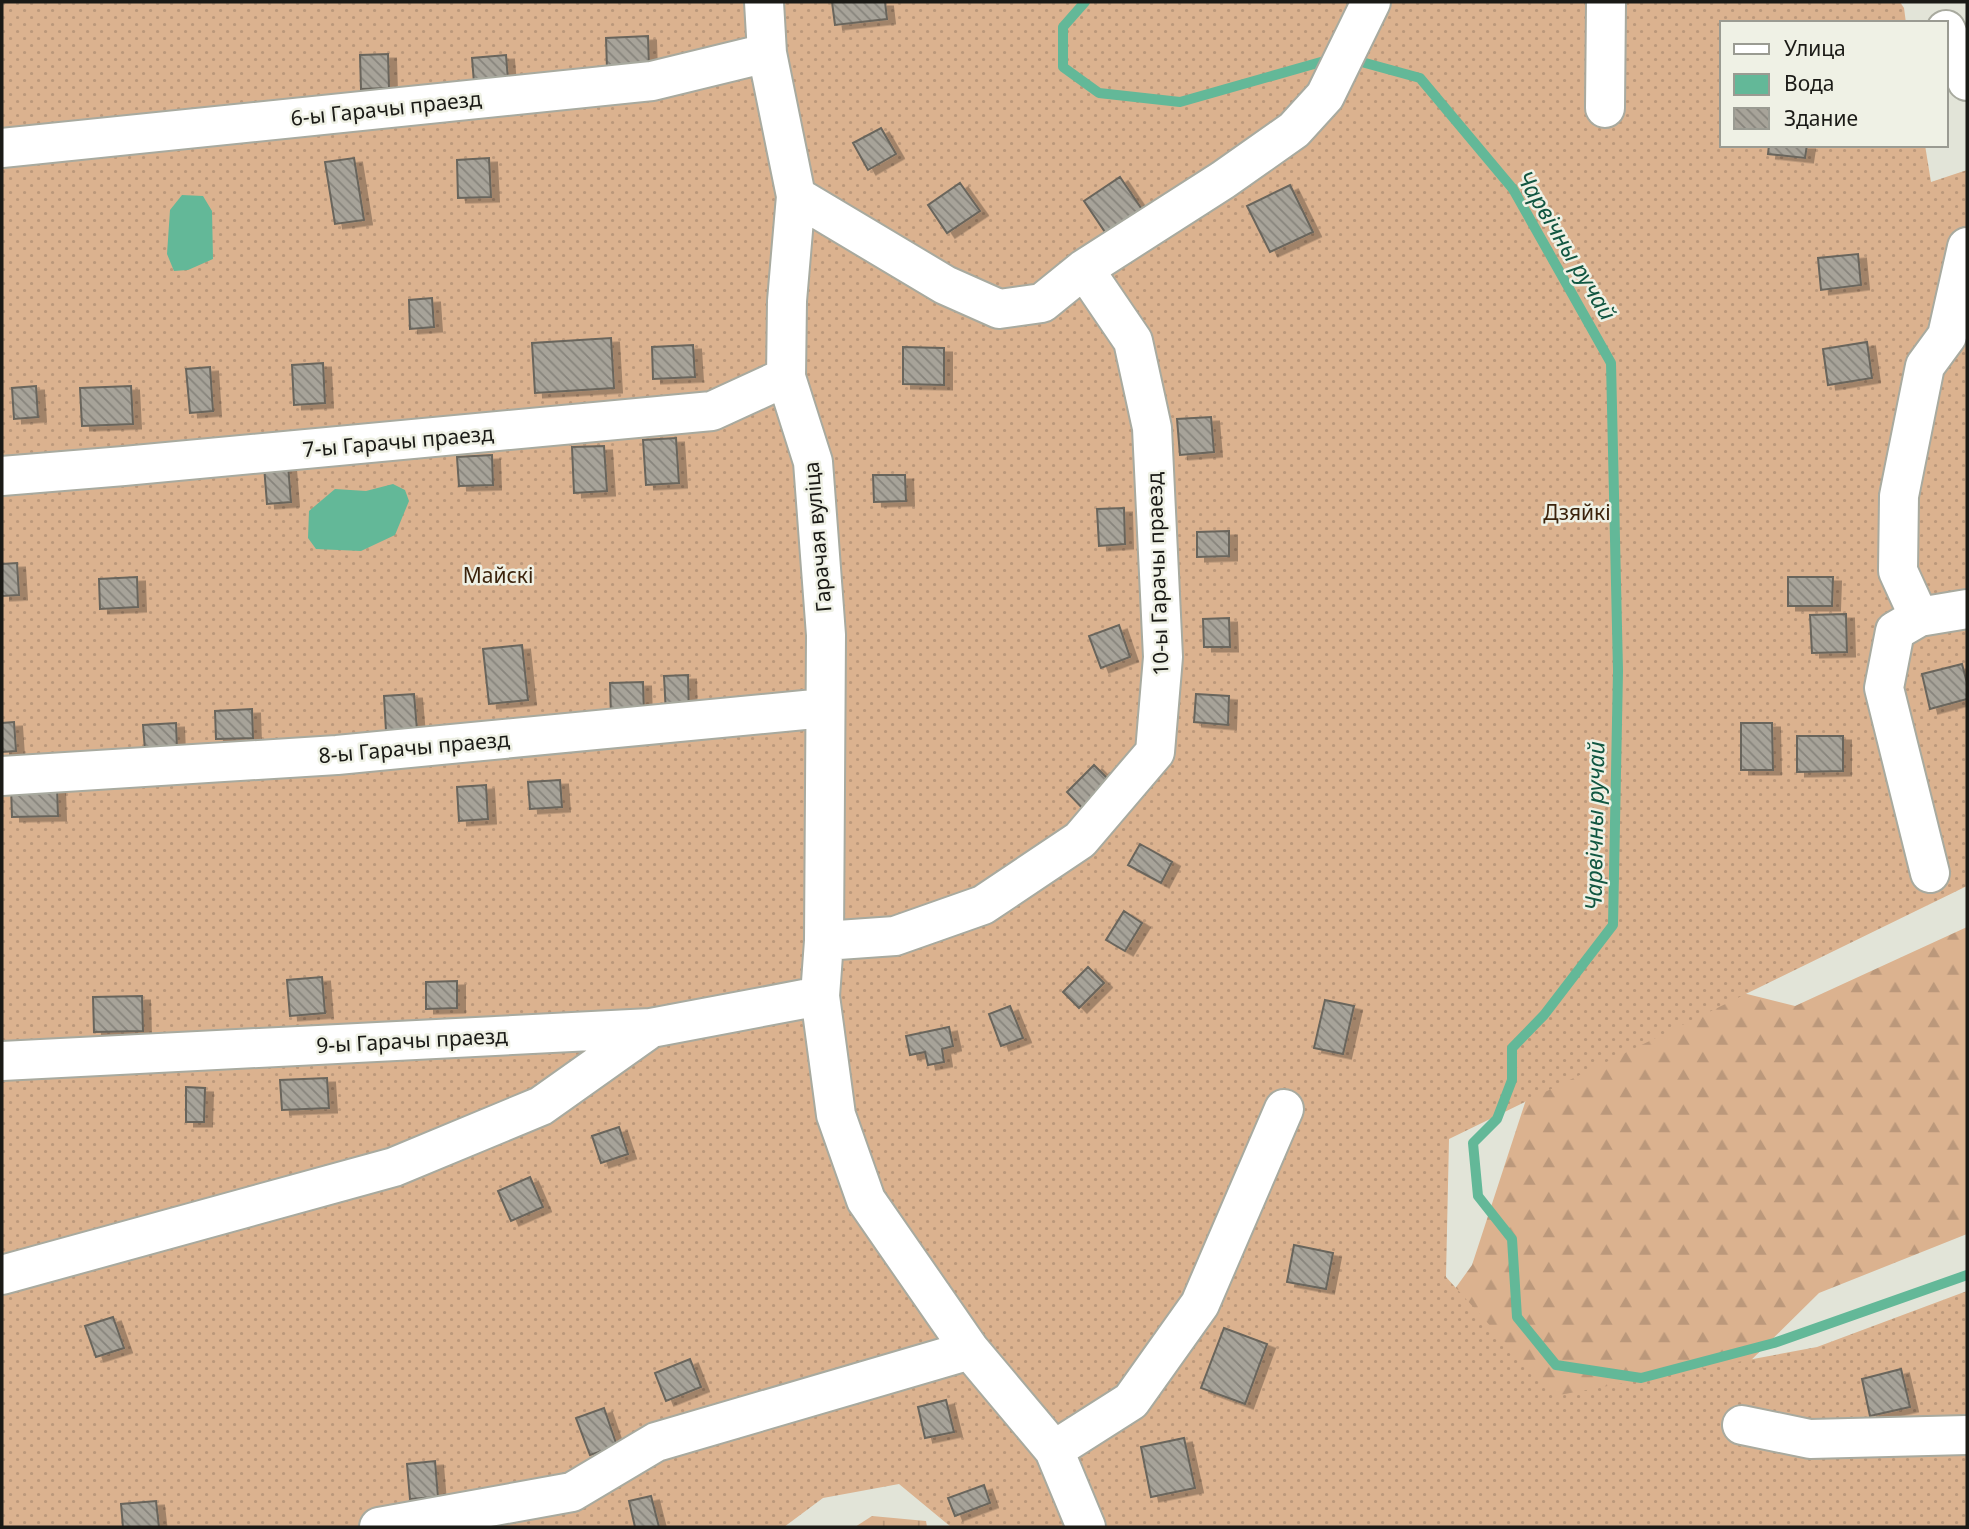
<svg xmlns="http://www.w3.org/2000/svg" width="1969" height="1529" font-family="'Noto Sans',sans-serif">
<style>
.forest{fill:url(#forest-firs)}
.wetland{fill:url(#wetland-marsh)}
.garden{fill:url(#garden-dots)}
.water{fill:#63b898}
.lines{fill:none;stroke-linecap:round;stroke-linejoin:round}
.stream{stroke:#63b898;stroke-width:10}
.building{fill:url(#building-back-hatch);stroke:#69655c;stroke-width:2;filter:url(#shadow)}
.minor-casing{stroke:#a8aa9f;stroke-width:42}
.minor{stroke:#fff;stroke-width:38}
.labels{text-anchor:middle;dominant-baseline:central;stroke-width:5;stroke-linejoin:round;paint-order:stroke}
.street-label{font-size:21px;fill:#1a1a16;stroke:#eff1e5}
.park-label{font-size:21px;fill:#3b230c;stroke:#eff1e5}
.water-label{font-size:23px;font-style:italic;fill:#115641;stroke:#eff1e5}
</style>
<defs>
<pattern id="forest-firs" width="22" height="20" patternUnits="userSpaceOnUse" patternTransform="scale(1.75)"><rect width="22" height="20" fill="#dbb28f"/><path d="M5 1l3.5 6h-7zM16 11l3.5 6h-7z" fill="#bb987b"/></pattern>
<pattern id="wetland-marsh" width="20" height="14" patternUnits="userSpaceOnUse" patternTransform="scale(1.75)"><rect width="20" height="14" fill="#dbb28f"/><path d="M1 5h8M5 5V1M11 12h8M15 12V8" fill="none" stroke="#bb987b"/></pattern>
<pattern id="garden-dots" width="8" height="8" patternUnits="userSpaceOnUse" patternTransform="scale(1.75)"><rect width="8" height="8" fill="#dbb28f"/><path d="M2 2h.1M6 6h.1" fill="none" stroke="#bb987b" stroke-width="1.8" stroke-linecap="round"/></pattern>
<pattern id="building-back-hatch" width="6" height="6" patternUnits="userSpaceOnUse" patternTransform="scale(1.75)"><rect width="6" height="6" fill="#a7a399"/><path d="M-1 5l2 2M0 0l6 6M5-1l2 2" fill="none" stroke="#87847c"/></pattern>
<filter id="shadow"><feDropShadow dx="8" dy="4.5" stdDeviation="0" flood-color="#0004"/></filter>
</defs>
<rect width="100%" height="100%" fill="#e2e4d8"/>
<path class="forest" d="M1967 927V1234L1819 1293 1726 1385 1596 1449 1432 1321 1472 1265 1537 1066 1695 981 1795 1006Z"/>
<path class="wetland" d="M872 1516 926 1521 927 1527H855Z"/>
<path class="garden" d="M2 2H1900L1904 8 1906 23H1722V145H1925L1931 182 1967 170V886L1449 1139 1446 1277 1554 1396 1817 1347 1967 1291V1527H951L899 1484 823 1498 784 1527H2Z"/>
<path class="water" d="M182 195 203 196 212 211 213 259 188 270 174 271 167 254 170 210Z
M393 484 405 490 409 501 395 535 361 551 316 549 308 538 309 511 335 489 366 491Z"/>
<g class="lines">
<path class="stream" d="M1085 2 1063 27V67L1099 93 1180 102 1328 60
M1358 61 1420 78 1513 189 1611 363 1618 671 1613 925 1544 1015 1512 1048V1080L1497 1119 1473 1143 1478 1196 1512 1239 1517 1317 1556 1365 1641 1378 1774 1343 1967 1275"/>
</g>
<path class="building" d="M832 2H885L887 19 835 25Z
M648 36 649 67 607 69 606 38Z
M388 54 389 88 361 89 360 55Z
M506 55 508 80 474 83 472 58Z
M881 128 896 154 868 170 853 143Z
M1769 145H1807L1805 158 1768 154Z
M354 158 364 220 335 224 325 162Z
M489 158 491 197 458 198 457 160Z
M1120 177 1143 211 1107 235 1084 201Z
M960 183 980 211 947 233 928 205Z
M1290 185 1313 232 1270 252 1247 206Z
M1858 254 1861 285 1821 290 1818 258Z
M432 298 434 327 410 329 409 300Z
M611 338 614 388 535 393 532 343Z
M1867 342 1872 378 1828 385 1823 349Z
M693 345 695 377 653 379 652 347Z
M903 347 944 348V385L903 384Z
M323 363 325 403 294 405 292 365Z
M210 367 213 411 190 413 186 369Z
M36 386 38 417 14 419 12 388Z
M131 386 133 424 82 426 80 388Z
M1211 417 1214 452 1180 455 1177 419Z
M676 438 679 483 646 485 643 440Z
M604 446 607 491 574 493 572 447Z
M492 455 493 485 459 486 457 457Z
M288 465 291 502 267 504 264 466Z
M873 475H905L906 501 874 502Z
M1124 508 1125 544 1099 546 1097 509Z
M1229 531V556L1197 557V532Z
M17 563 19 595 2 596V564Z
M137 577 138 607 100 609 99 579Z
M1788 577H1833L1832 606H1788Z
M1846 614 1847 652 1812 653 1810 615Z
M1229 618 1230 647H1204L1203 619Z
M1119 625 1130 657 1101 668 1089 636Z
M522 645 528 700 489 704 483 649Z
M1962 664 1967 683V699L1930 709 1922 674Z
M688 675 689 713 666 714 664 676Z
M643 682 644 715 611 716 610 683Z
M414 694 417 730 386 731 384 696Z
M1196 694 1229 696 1228 725 1194 722Z
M252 709 253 738 216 739 215 711Z
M14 722 16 751 2 752V723Z
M176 723 177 748 145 750 143 725Z
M1741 723H1772L1773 770H1741Z
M1797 736H1843V771L1797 772Z
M1094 765 1115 786 1088 814 1067 792Z
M560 780 562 807 530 809 528 782Z
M486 785 488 819 459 821 457 787Z
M57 786 58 816 12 817 11 787Z
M1140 844 1172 862 1161 883 1128 865Z
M1124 911 1142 923 1125 951 1106 940Z
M1088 967 1104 983 1079 1008 1063 992Z
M322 977 325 1013 290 1016 287 980Z
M457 981V1008L426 1009V982Z
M142 996 143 1031 94 1032 93 997Z
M1325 1000 1354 1006 1343 1054 1314 1048Z
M1010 1006 1023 1038 1001 1046 989 1014Z
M949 1027 953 1046 942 1049 944 1062 928 1065 925 1052 910 1055 906 1036Z
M327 1078 329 1108 282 1110 280 1080Z
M186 1087 205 1088 204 1122H186Z
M619 1127 628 1154 601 1163 592 1136Z
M530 1177 543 1207 511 1221 498 1191Z
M1294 1245 1333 1253 1326 1289 1287 1282Z
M113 1317 124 1348 96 1357 85 1326Z
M1224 1328 1267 1344 1245 1404 1201 1388Z
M690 1359 701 1387 666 1401 655 1373Z
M1901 1369 1910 1407 1870 1416 1862 1379Z
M946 1400 954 1432 925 1438 918 1407Z
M604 1408 617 1446 590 1455 576 1418Z
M1184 1438 1195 1488 1151 1497 1141 1447Z
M435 1461 438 1497 410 1499 407 1464Z
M984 1485 990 1503 955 1516 948 1498Z
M651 1496 659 1527H635L629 1501Z
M156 1501 159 1527H123L121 1504Z"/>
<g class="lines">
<g class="minor-casing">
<path id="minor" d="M764 2 767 53 796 196 787 301 786 377 813 462 826 635 824 941 820 996 836 1115 866 1200 970 1350 1054 1450 1086 1527
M1946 30 1967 81
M1605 108 1606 2
M2 148 652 81 767 53
M796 196 945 285 999 309 1042 303 1084 269 1223 180 1294 130 1325 96 1371 2
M2 476 124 466 712 411 786 377
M1919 617 1898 571 1899 496 1925 366 1947 336 1967 247
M2 776 337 755 825 708
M1930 873 1884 688 1895 631 1919 617 1967 609
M824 941 895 936 983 905 1080 840 1155 752 1163 657 1152 428 1133 341 1084 269
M2 1061 651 1028 820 996
M2 1275 394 1167 541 1106 651 1028
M1742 1425 1810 1439 1967 1435
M1054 1450 1131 1401 1200 1304 1284 1109
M379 1527 572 1492 656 1442 970 1350"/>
</g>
<use href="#minor" class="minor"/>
</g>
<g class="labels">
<g class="street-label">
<text transform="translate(386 108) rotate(-6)">6-ы Гарачы праезд</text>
<text transform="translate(398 441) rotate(-5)">7-ы Гарачы праезд</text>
<text transform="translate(817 537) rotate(-95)">Гарачая вуліца</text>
<text transform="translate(1157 574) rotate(-92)">10-ы Гарачы праезд</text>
<text transform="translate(414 747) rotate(-5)">8-ы Гарачы праезд</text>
<text transform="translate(412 1040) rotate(-3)">9-ы Гарачы праезд</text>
</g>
<g class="park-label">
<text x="1577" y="512">Дзяйкі</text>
<text x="498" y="575">Майскі</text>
</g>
<g class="water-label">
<text transform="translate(1567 245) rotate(59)">Чарвічны ручай</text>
<text transform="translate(1594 826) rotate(-89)">Чарвічны ручай</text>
</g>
</g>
<rect width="1969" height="1529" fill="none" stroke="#1a1a16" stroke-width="7"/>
<rect x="1720" y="21" width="228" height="126" fill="#eff1e5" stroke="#9a9b92" stroke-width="2"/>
<rect x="1734" y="44" width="35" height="10" fill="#ffffff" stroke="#9a9b92" stroke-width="2"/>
<text x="1784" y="56" font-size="21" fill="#1a1a16">Улица</text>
<rect x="1734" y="74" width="35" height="21" fill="#63b898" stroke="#9a9b92" stroke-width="2"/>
<text x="1784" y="91" font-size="21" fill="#1a1a16">Вода</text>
<rect x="1734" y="108" width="35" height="21" fill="url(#building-back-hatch)" stroke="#9a9b92" stroke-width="2"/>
<text x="1784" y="126" font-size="21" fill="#1a1a16">Здание</text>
</svg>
